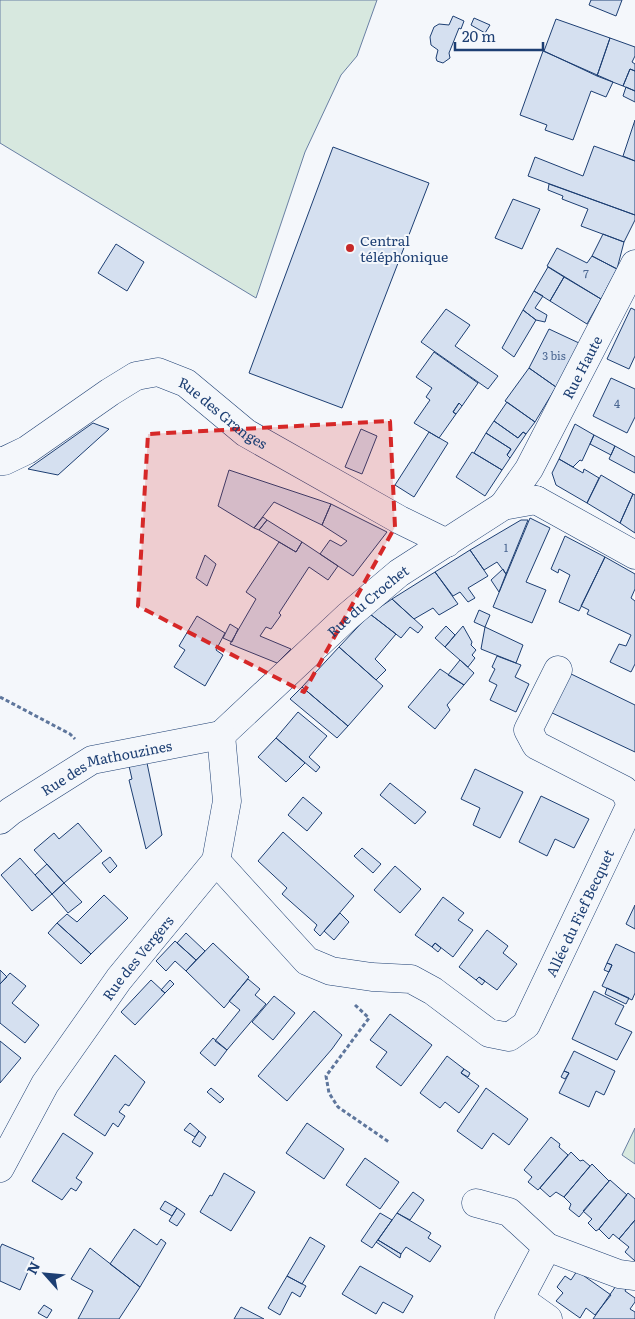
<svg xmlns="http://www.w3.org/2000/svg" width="635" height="1319" font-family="Literata,serif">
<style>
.green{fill:#d7e8df;stroke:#687fa3}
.building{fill:#d5e0f0;stroke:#1d3f73}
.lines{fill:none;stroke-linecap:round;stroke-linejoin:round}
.minor-casing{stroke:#1d3f73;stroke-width:29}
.path{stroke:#5e769c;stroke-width:3;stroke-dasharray:4 2.5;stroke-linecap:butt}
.minor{stroke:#f4f7fb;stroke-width:28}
.marked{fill:#d62828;fill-opacity:0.2;stroke:#d62828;stroke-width:4;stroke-dasharray:10 6;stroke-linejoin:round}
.poi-dot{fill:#c62828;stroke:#f4f7fb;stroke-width:2}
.labels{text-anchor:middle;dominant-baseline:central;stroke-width:4;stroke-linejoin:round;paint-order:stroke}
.number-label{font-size:11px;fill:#4b6792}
.poi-label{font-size:14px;fill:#1d3f73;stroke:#f4f7fb;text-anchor:start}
.street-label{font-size:14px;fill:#1d3f73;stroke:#f4f7fb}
</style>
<rect width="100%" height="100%" fill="#f4f7fb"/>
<path class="green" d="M0 0H377L357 56 341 75 305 152 256 298 0 143Z
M635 1128V1164L622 1155Z"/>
<path class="building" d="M591 0H622L616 16 589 5Z
M453 16 464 21 461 29 459 28 449 53 450 58 443 63 437 61 436 58 438 50 431 45 430 37 434 27 439 24 449 25Z
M474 18 490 25 485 33 471 25Z
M556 19 610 38 597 76 544 51Z
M610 38 635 47V56L632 62 635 64V71L630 69 623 86 597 76Z
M543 51 613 82 606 97 591 91 573 140 545 130 547 125 520 115Z
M630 69 635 71V91L623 86Z
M626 87 635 91V102L623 96Z
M635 120V161L623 156Z
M594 146 635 161V215L528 176 535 157 583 176Z
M333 147 429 183 342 408 249 373Z
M549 184 635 215V220L624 242 581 226 588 209 562 199 563 196 548 190Z
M513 199 540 209 522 249 495 238Z
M603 234 624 242 617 269 592 256Z
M116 244 144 262 127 291 98 273Z
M557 248 587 263 592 256 617 269 601 299 547 266Z
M548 267 564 277 550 301 534 291Z
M564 277 601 299 587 324 550 301Z
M534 291 543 296 535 308 547 315 545 322 536 320 523 310Z
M631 308 635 310V356L629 369 607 359Z
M446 309 470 325 455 346 498 376 488 389 421 342Z
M523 310 536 320 514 357 502 348Z
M549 329 579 343 556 387 529 368Z
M434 352 478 383 462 406 459 403 453 412 456 414 439 438 414 423 430 400 426 397 432 388 416 377Z
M529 368 556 387 535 422 505 401Z
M611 378 635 389V417L627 433 593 416Z
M507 402 535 422 526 434 523 432 518 438 494 421Z
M459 403 462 406 456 414 453 412Z
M494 421 518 438 523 432 526 434 510 458 507 455 511 449 486 433Z
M93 423 109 429 58 475 28 469Z
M575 424 594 435 582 461 580 460 573 467 559 459Z
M361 429 377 436 362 474 345 467Z
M429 432 448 443 414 497 395 485Z
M486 433 511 449 507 455 510 458 502 470 474 453Z
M594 435 615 446 611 455 590 444Z
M615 446 635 457V473L609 459Z
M472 452 502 470 485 496 456 477Z
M559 459 583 473 584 469 599 478 587 503 556 485 552 473Z
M229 470 331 504 322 525 274 502 254 528 218 506Z
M601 475 633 494 620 523 587 503Z
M633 494 635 495V533L620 523Z
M331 504 387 532 353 576 320 554 330 540 341 546 347 541 322 525Z
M263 517 267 520 259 530 254 528Z
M530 518 550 528 526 582 546 590 532 623 493 607Z
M267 520 302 542 296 552 259 530Z
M521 520H528L506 574 497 562 484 570 470 550Z
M565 536 605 557 579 611 559 602 570 575 559 569 558 573 551 569Z
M279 542 296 552 302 542 338 566 328 580 309 567 279 613 281 615 271 629 266 627 260 636 291 649 277 663 230 644 256 599 246 592Z
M470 550 488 576 468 588 475 598 468 602 460 592 453 596 435 572Z
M205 555 216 564 207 586 196 578Z
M605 557 635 574V589L631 598 635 601V664L631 672 610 662 619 644 626 646 631 635 587 614 589 610 581 606Z
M503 569 506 574 499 592 491 580Z
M435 572 458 604 439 615 433 608 414 619 392 599Z
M392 599 423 627 418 633 410 627 401 638 370 614Z
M479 610 490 615 485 627 474 622Z
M370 614 396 634 375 659 386 670 376 680 339 647Z
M197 616 225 633 216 650 223 655 205 686 174 667 185 650 179 646Z
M230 624 238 629 232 642 223 638Z
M446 626 455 635 445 647 435 638Z
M463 626 472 642 471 645 476 650 472 655 475 658 468 667 445 647Z
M485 627 523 645 516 663 481 649Z
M339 647 383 686 348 726 302 687Z
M497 656 521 665 515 677 529 684 516 712 490 700 497 685 489 681 495 669 492 667Z
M460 660 474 673 464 685 448 675Z
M440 669 464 685 447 705 450 710 435 729 408 707Z
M567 672 635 705V752L548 711Z
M302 687 348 726 337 738 290 699Z
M298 712 327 736 309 757 320 767 316 772 276 738Z
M276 738 305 763 286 782 258 757Z
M147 763 162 835 146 849 129 780 132 779 129 766Z
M475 769 523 792 500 838 473 825 480 808 461 799Z
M390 783 426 812 415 824 380 795Z
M541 796 589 819 574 848 555 839 547 856 519 842Z
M303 797 322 813 307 831 288 815Z
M78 823 102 851 64 883 34 850 54 833 59 839Z
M283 832 354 896 320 936 314 930 317 925 282 894 287 888 258 861Z
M362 848 381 864 373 873 354 856Z
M110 857 117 866 110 873 102 863Z
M20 858 52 894 32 911 1 875Z
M47 864 64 883 52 894 35 875Z
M395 866 421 889 400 913 374 890Z
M64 883 82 902 68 913 52 894Z
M104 895 128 918 91 954 57 923 67 914 77 922Z
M443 897 464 913 458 920 473 930 453 957 435 943 432 947 415 935Z
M635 905V929L626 924Z
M340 913 349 922 334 940 324 931Z
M57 923 91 954 81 964 48 933Z
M487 930 508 946 503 953 517 964 497 990 479 977 476 980 459 967Z
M186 933 205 951 196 960 177 943Z
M175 941 196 960 186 971 175 961 166 971 156 961Z
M213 943 249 977 224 1008 186 971Z
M435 943 441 948 438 952 432 947Z
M616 944 635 953V993L632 1000 602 986 612 965 607 963Z
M607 963 612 965 609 972 604 970Z
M0 970 7 977 0 984Z
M10 973 26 986 12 1003 39 1025 25 1043 0 1023V984Z
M479 977 485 981 482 985 476 980Z
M248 979 260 989 255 995 266 1004 227 1050 215 1041 240 1010 229 1001Z
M151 980 165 993 135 1025 121 1012Z
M170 980 174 984 165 993 161 990Z
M607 988 629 998 626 1004 605 994Z
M594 991 624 1006 615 1024 632 1032 617 1060 572 1039Z
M274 996 295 1013 273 1040 252 1022Z
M314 1011 342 1035 332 1049 287 1101 258 1076Z
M390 1014 432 1045 401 1086 376 1067 387 1052 370 1040Z
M213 1038 227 1050 215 1066 200 1053Z
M0 1041 21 1058 0 1083Z
M574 1051 615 1071 604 1095 596 1091 589 1107 559 1093 569 1073 564 1071Z
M115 1055 145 1082 129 1106 125 1104 119 1112 125 1116 118 1127 113 1123 105 1136 74 1115Z
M447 1056 464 1069 461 1073 479 1086 459 1113 445 1102 440 1108 420 1093Z
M464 1069 470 1073 468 1077 461 1073Z
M564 1071 569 1073 565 1079 561 1077Z
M211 1088 224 1099 220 1103 207 1092Z
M486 1088 528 1119 509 1145 493 1133 482 1149 457 1131Z
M190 1123 199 1131 195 1137 184 1130Z
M307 1123 344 1149 324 1179 286 1153Z
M199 1131 206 1137 200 1147 192 1142Z
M63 1133 93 1153 76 1178 82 1182 76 1191 71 1188 62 1200 32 1181Z
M551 1137 560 1144 559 1147 568 1155 538 1190 528 1182 532 1177 524 1170Z
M571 1152 580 1161 583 1160 590 1166 564 1197 556 1192 550 1197 540 1188Z
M365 1158 399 1182 380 1209 346 1185Z
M592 1164 609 1181 579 1217 569 1209 571 1204 564 1197Z
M224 1173 255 1192 231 1231 200 1212 210 1195 212 1196Z
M610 1180 627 1195 599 1229 596 1231 588 1223 592 1219 583 1211Z
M413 1192 424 1200 410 1220 397 1213Z
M628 1193 635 1199V1220L619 1239 613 1234 609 1239 599 1229Z
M165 1201 177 1208 172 1216 160 1209Z
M177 1208 185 1214 177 1226 169 1221Z
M380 1213 392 1220 372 1248 361 1241Z
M397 1213 431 1233 428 1238 441 1246 430 1262 406 1247 401 1254 378 1240Z
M635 1220V1261L625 1252 629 1247 619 1239Z
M134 1229 157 1245 161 1239 166 1243 140 1287 110 1264Z
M310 1237 325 1246 302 1284 287 1276Z
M378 1240 401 1254 400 1258 376 1242Z
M2 1244 34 1258 20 1290 0 1281V1248Z
M90 1248 140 1287 119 1319H78L93 1291 71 1279Z
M360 1266 413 1296 403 1313 383 1302 376 1314 342 1294Z
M577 1271 611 1295 595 1315 586 1308 580 1318 556 1301 563 1293 557 1287 565 1276 571 1280Z
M287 1276 306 1286 300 1297 292 1292 280 1315 268 1308Z
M618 1283 626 1289 625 1291 635 1298V1302L630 1309 635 1312V1319H593Z
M44 1305 52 1310 47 1318 38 1313Z
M241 1307 264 1319H234Z"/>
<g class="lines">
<g class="minor-casing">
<g id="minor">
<path id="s1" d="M0 461H4L27 450 110 392 136 376 158 372 186 383 246 433 400 520 447 543"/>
<path d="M536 500 635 555"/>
<path id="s2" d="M503 506 529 469 635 264"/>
<path id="s3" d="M221 735 348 616 399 573 503 506 536 500"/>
<path id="s4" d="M0 820 11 811 92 760 221 735"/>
<path id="s5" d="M216 861 307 961 331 971 372 977 411 979 433 991 489 1033 509 1037 526 1025 631 804 624 790 536 745 528 730 558 670"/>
<path id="s6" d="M0 1168 45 1084 119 979 216 861 227 801 221 735"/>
<path d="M476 1203 509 1212 547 1247"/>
<path d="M520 1299 548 1319"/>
<path d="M509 1319 547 1247 619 1274 635 1276"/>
</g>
</g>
<path class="path" d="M0 697 70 734 75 739
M355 1005 369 1018 326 1076 329 1093 338 1107 389 1142"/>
<use href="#minor" class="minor"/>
</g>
<path class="marked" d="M390 421 395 527 304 692 138 606 148 434Z"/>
<circle class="poi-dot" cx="350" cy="248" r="5"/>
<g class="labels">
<g class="number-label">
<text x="586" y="273">7</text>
<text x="554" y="355">3 bis</text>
<text x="617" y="403">4</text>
<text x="506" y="547">1</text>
</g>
<g class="poi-label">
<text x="360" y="240">Central<tspan x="360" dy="16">téléphonique</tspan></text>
</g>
<g class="street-label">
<text stroke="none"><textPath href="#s2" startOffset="160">Rue Haute</textPath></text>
<text stroke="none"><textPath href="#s1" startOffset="261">Rue des Granges</textPath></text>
<text stroke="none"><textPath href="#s3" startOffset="199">Rue du Crochet</textPath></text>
<text stroke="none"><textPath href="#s4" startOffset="121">Rue des Mathouzines</textPath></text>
<text stroke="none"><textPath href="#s5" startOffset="502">Allée du Fief Becquet</textPath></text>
<text stroke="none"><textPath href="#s6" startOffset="252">Rue des Vergers</textPath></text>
</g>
</g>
<g transform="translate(45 1274) rotate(297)" stroke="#f4f7fb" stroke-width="4" paint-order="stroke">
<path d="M0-4L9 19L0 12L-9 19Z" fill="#1d3f73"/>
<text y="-8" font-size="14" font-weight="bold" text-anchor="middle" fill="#1d3f73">N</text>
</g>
<path d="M455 42v8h88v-8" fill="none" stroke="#1d3f73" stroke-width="2.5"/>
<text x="462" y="42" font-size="15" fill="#1d3f73" stroke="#f4f7fb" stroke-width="4" paint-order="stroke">20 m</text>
</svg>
